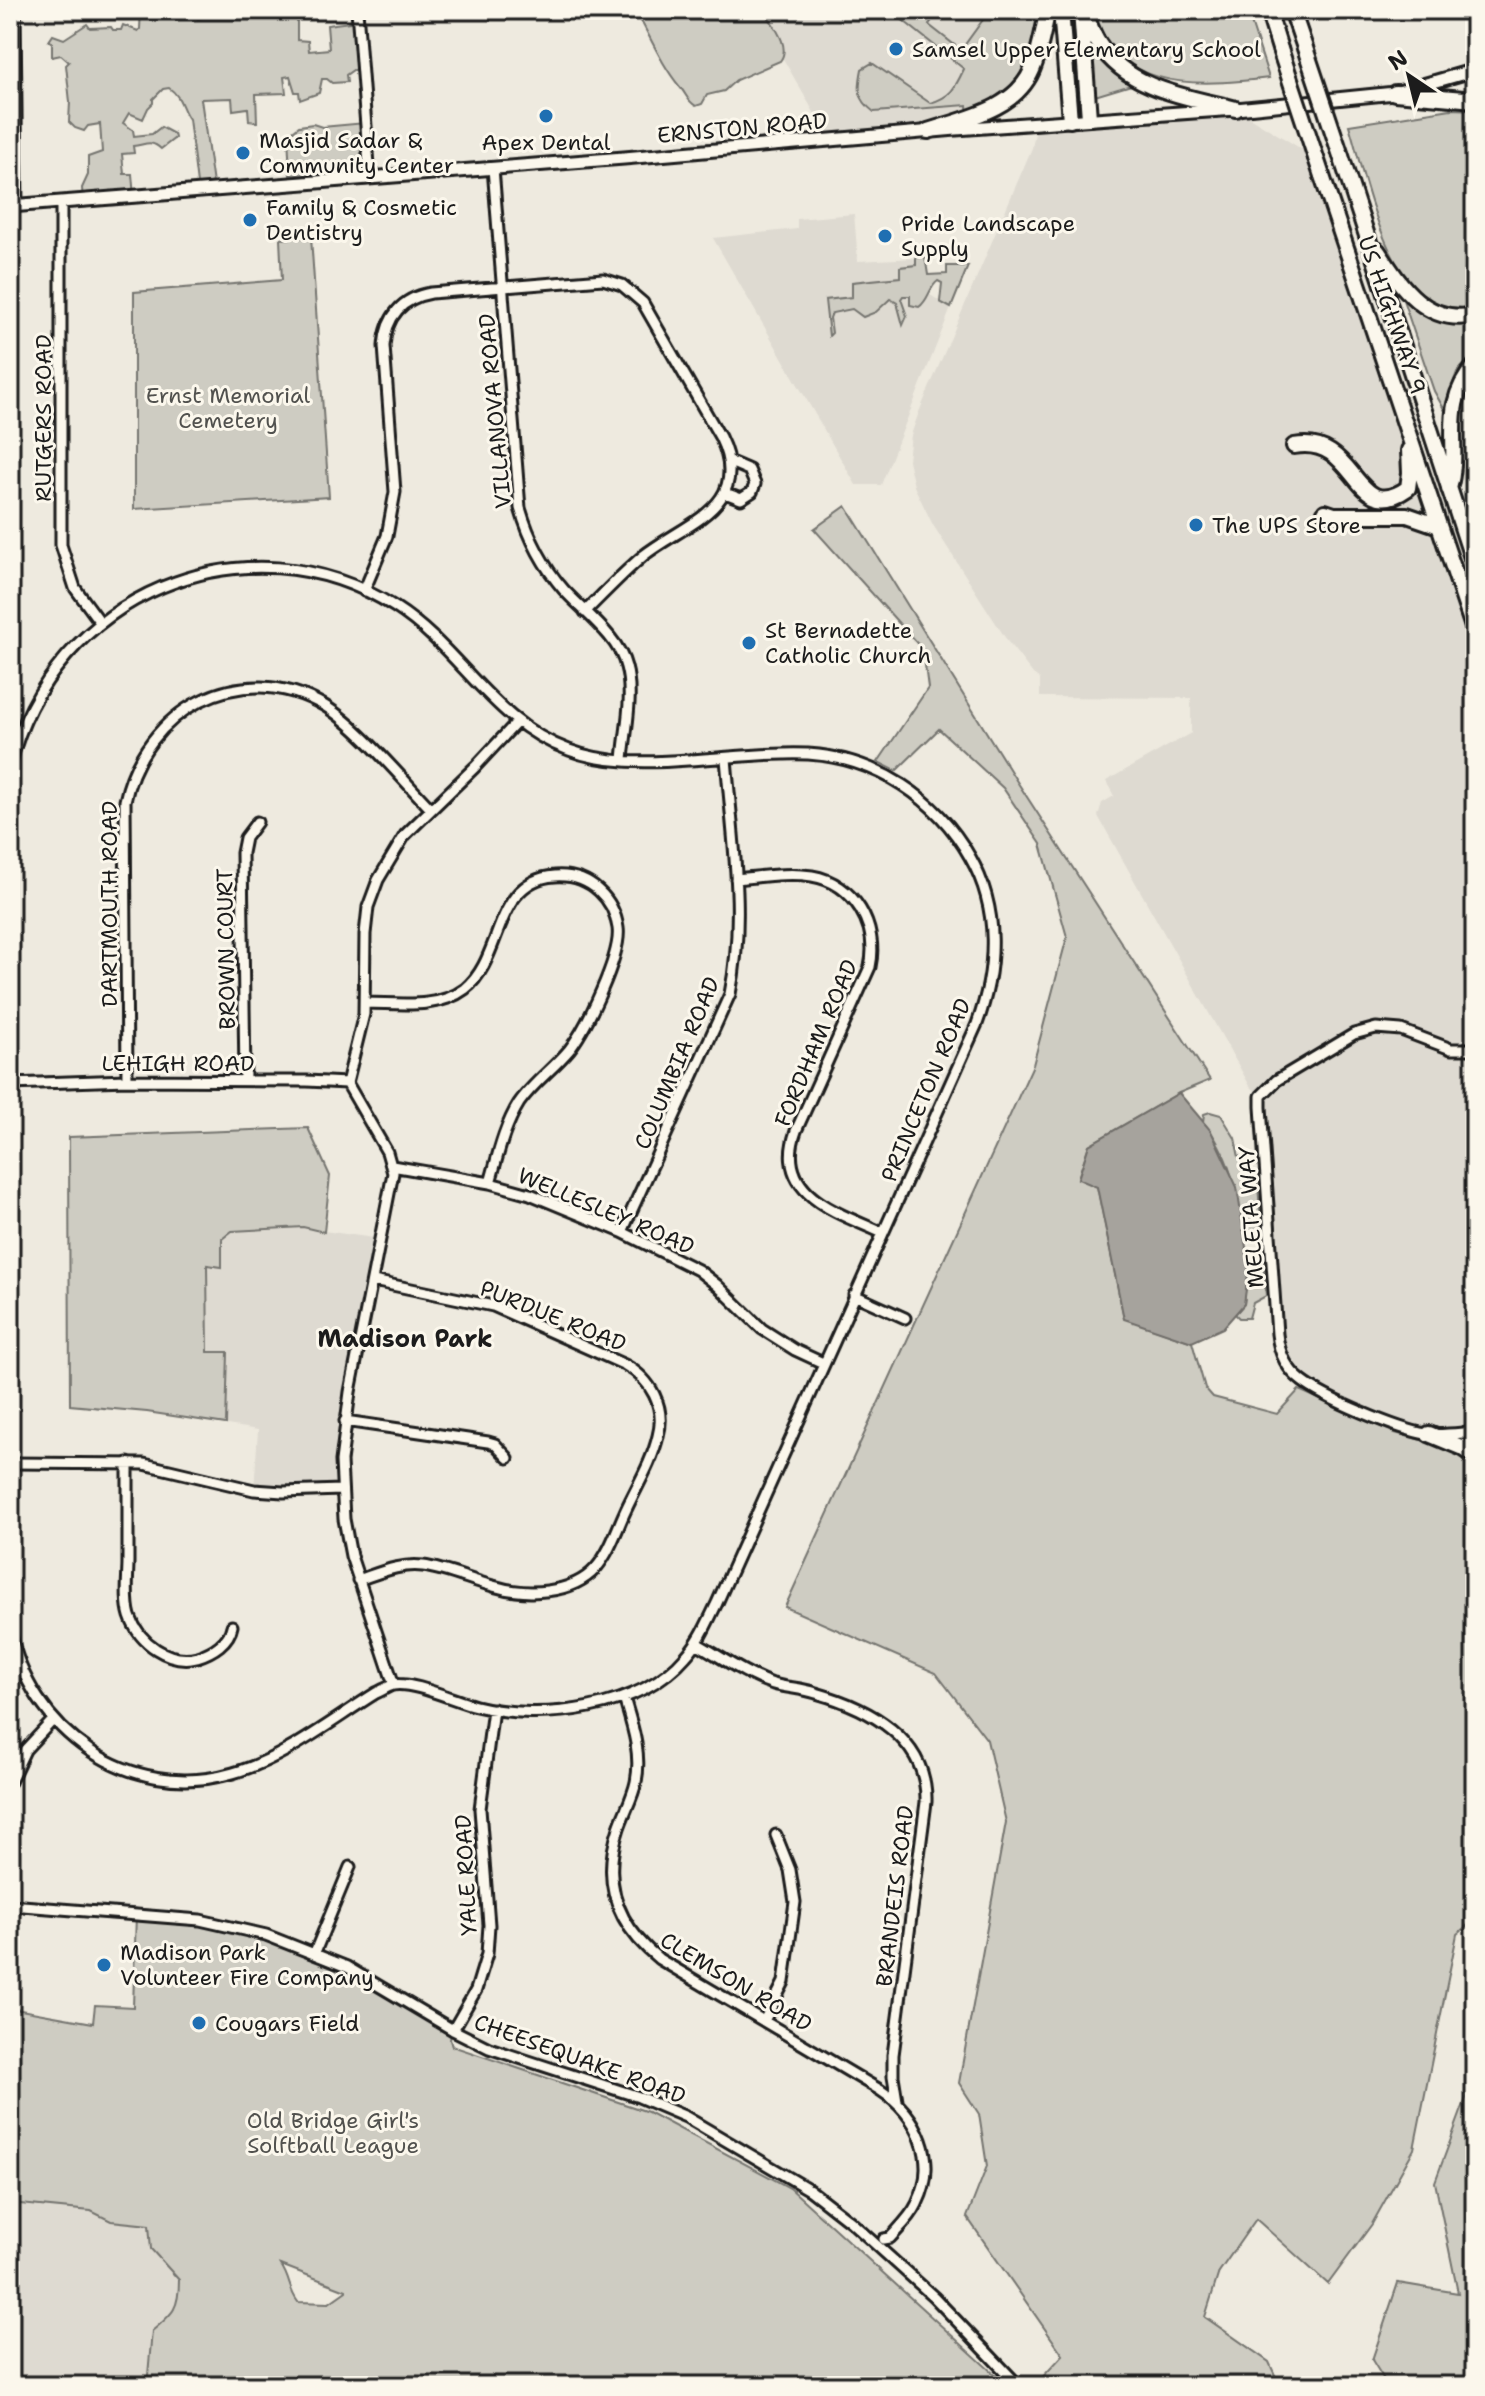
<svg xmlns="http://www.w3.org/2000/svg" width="1485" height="2396" font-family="'Shantell Sans',sans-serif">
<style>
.built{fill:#dedad1}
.green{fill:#ceccc2;stroke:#75746f;stroke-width:2;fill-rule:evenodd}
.water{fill:#a6a39d;stroke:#6f6d69;stroke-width:2}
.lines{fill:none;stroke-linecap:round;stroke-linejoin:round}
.minor-casing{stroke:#1c1c1c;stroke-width:15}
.tertiary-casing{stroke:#1c1c1c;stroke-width:17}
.trunk-casing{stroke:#1c1c1c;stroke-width:20}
.minor{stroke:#fbf7ec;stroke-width:9}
.tertiary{stroke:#fbf7ec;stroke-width:11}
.trunk{stroke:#fbf7ec;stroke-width:14}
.trunk-bridge-casing{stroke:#1c1c1c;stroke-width:20;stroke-linecap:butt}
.trunk-bridge{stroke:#fbf7ec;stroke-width:14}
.poi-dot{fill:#1f6fb2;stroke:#fbf7ec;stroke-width:3}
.labels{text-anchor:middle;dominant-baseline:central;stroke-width:6;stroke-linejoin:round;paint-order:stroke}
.poi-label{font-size:22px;fill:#1c1c1c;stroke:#fbf7ec;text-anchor:start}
.street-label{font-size:22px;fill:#1c1c1c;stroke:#fbf7ec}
.park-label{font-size:22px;fill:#51514e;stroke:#fbf7ec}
.neighbourhood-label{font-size:24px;font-weight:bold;fill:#1c1c1c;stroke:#fbf7ec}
</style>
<rect width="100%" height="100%" fill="#eeeadf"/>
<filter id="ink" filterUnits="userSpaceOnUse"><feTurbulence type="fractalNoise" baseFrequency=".0125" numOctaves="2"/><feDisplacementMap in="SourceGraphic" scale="16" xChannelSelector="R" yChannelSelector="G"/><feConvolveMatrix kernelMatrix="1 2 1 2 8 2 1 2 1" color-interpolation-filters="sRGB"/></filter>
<g filter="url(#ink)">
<path class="built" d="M755 10H1024L999 105 928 131 823 141 819 121Z
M1236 109 1316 158 1475 633V1432L1429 1434 1403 1429 1301 1381 1279 1351 1261 1096 1250 1086 1098 816 1102 803 1114 796 1106 781 1191 733V698L1040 697V679L1033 674 1008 642 933 525 914 486 908 460 911 435 919 412 1032 148 1037 123Z
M854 214 858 261 916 258 919 288 951 308 881 485H856L713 238 797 229V219Z
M1475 437V516L1463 481 1461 442Z
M308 1128 330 1176 324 1231 381 1239 350 1392 341 1490H254L258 1430 147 1412 70 1405 69 1137Z
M10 2203 91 2211 111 2221 149 2225 151 2249 179 2280V2300L166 2320 152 2331 147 2386H10Z"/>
<path class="green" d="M141 10H190L198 19 204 17 209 10H266L280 18 289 16 291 18 297 19V40L308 41 309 51 329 49 327 25 358 21 361 69 353 70 346 75 347 82 332 83 327 79H322L319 93 300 100 299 92H295L290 76 284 77 286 93 256 94 257 122 249 121 248 108 233 110 232 98 201 99 214 191 198 192 189 119C181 108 182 97 169 88L163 89 153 99V103L148 108 143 119 129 113 123 123 133 130 134 136 152 134 161 127 174 134 175 138 161 149C151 139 145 145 133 146L134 153 122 154 124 174H132L134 197 83 201 82 188 88 175V157L102 152 100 124 88 126 84 131 75 128 69 122 70 102 66 65 69 62 61 55 52 57V42L49 41 53 35 64 39 87 24 90 28 111 27 113 30H121L123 25 138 31 140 29Z
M635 10H764C772 24 792 46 780 61L736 80 724 91 707 95 702 104 696 106C687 101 687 95 680 87 661 64 650 36 635 10Z
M890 10H919L932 20 929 25 961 50 990 10H1048L1029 76 968 118 967 105 874 112C857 99 858 89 862 69L872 63 930 103C951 97 955 88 964 69Z
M1092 10H1247L1269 78C1215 84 1147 93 1108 44 1101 35 1097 20 1092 10Z
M1087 36 1105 64 1131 85 1095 96Z
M1451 109 1475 110V309C1468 310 1457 314 1451 312 1387 297 1366 180 1349 125Z
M365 123 369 168 348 165 338 167 332 173 290 175 288 135 299 126 313 124 322 127Z
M311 237 329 497 134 509V292L282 280 280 239Z
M925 256 928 275 947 274V266H968L951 308 940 302 942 283 938 281C929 287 929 300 919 307L910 305V296H903L901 299 907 316 903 325 897 303 890 299 876 312 863 317 852 309 832 313 830 318 832 333 829 336 825 300 852 297V282L900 277V267L916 265V258Z
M1401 294C1424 314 1444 328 1475 319V353L1457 372 1444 409 1434 391Z
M846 506 1016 780 1210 1080 1179 1093 1089 1145 1078 1178 1097 1186 1124 1318 1192 1342 1205 1388 1213 1397 1277 1414 1299 1390 1395 1433 1463 1451 1475 1462V1919L1457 1934 1414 2149 1372 2224 1328 2284 1256 2219 1219 2272 1205 2317 1269 2362 1280 2386H1039L1037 2383 1063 2355 967 2217 987 2166 979 2114 959 2083 1006 1822 987 1740 936 1673 785 1607 1033 1065 1067 937 1041 844 1003 788 939 729 896 771 878 762 928 688 923 650 814 529Z
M1210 1112 1221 1115 1235 1138 1239 1157 1258 1185 1262 1236 1245 1238C1238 1198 1231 1154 1203 1122L1204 1114Z
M308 1128 330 1176 324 1232 303 1227 232 1231 222 1239V1267L207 1265 208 1352H228L226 1424 147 1412 70 1405 69 1137Z
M1263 1261 1266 1296 1253 1303 1249 1318H1239L1235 1314 1244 1304 1248 1262Z
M136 1914 160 1916 299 1945 453 2030 450 2039 452 2046 648 2112 790 2188 994 2374 1023 2386H147L152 2331C174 2313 179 2308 179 2280L151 2249 149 2225 111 2221 91 2211 10 2203V2011L15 2009 93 2023 95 2005 133 2007ZM281 2265 346 2290V2291L329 2303 298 2302C288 2289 291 2280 281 2265Z
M1475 2074V2386H1388L1372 2360 1398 2283 1458 2293 1435 2182Z"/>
<path class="water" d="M1179 1093 1211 1131 1237 1187 1249 1267 1244 1304 1223 1328 1192 1342 1124 1319 1097 1187 1078 1179 1089 1145Z"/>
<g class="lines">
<g class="minor-casing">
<path id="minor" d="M15 10 17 206
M357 10 370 178
M493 168 520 508C529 539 543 566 564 590 584 612 619 637 626 667 634 696 625 731 623 760
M61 203V545L75 588 100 622
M725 493 741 499 752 492 755 484 749 470 728 461
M364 591 387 536 395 492 384 346C386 317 402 298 431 293L603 279 622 285 643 303 720 437C754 507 686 522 643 556 623 573 604 593 585 612
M10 766C51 596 246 512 395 607 461 649 492 722 569 750 605 764 649 763 688 760 727 758 768 752 808 754 876 758 937 798 970 857 1000 909 997 969 977 1024L717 1603C708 1621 700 1641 686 1656 640 1710 542 1722 476 1706 455 1701 413 1681 393 1685 387 1687 381 1691 376 1693 331 1721 284 1759 233 1773 129 1803 29 1731 10 1629
M736 879C760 877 787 872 812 876 854 883 879 926 870 967L796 1131C773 1195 839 1213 883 1233
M365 1003C398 1003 437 1010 465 989 504 958 493 880 555 876 571 875 587 880 599 891 610 901 616 914 618 928 622 954 586 1029 569 1050 553 1069 533 1083 519 1103 504 1127 498 1155 490 1183
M1475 1049H1451L1401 1030 1376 1028 1354 1034 1277 1080 1261 1096V1107L1277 1334C1279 1352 1286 1369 1302 1381 1325 1399 1397 1429 1426 1434 1441 1436 1460 1433 1475 1432
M127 1080 125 801C144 710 241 656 325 706 359 727 402 779 431 809
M245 1080 242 853 245 838 257 822
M10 1084 127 1080 307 1081 347 1083
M392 1166 490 1183 530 1194 622 1232 698 1270 717 1285 762 1329 795 1350 823 1363
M622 1232 730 994C746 917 732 835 726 758
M854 1295 905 1318
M345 1421 488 1442 495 1444 508 1458
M10 1463 144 1464 254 1490 283 1492 341 1490
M128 1463C128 1496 128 1529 128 1561 128 1579 125 1599 130 1616 139 1643 169 1664 197 1657 213 1652 229 1642 232 1626
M358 1580C379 1573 401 1563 423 1566 446 1569 470 1580 493 1586 525 1596 572 1595 596 1568 609 1553 616 1532 624 1514 635 1489 652 1463 658 1436 666 1407 651 1379 625 1365L493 1306 373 1281
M696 1643C721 1657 746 1675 773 1684 787 1688 802 1688 816 1693 869 1708 928 1739 926 1802L893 2055V2076L897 2101
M394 1685 351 1556 344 1519 341 1461 350 1392 393 1173 387 1152 347 1083 364 1014 365 934 368 907 378 880 405 835 475 767 516 723
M624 1698C632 1725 642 1753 636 1782 633 1797 624 1813 619 1828 601 1881 616 1924 659 1959L880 2090C918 2115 939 2160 917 2204 911 2217 900 2227 890 2238L884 2239
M10 1782 25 1750 53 1720
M10 1905 200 1920 266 1935 347 1967 453 2030 489 2048 639 2097 686 2117 810 2190 851 2222 934 2297 1019 2386
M315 1952 350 1867
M764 2021 784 1982 795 1902 790 1870 776 1835
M453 2030 476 1990 487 1954 489 1925 480 1809 493 1709"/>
</g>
<g class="tertiary-casing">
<path id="tertiary" d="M10 206 624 158 956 129 1236 109 1395 93 1475 70"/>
</g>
<g class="trunk-casing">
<path id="trunk" d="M1061 10 1070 120
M1084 10C1089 22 1092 34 1099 44 1129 90 1188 97 1236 109
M1268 10 1280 49
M1292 10 1305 48
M1081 11 1089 118
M1395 93 1475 100
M928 131C964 119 1015 110 1032 70 1040 52 1043 30 1048 10
M1341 156 1475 567
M1316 158 1475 633
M1377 250C1400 285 1426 326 1475 315
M1294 446C1359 434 1353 527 1408 488L1410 473 1409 450
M1449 489C1462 444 1438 407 1475 366
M1325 512 1334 515H1407L1439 526
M1429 1434 1463 1448 1475 1456"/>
</g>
<use href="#minor" class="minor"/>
<use href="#tertiary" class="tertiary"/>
<use href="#trunk" class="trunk"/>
<g class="trunk-bridge-casing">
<path id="trunk-bridge" d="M1305 48 1341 156
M1280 49 1316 158"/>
</g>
<use href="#trunk-bridge" class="trunk-bridge"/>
</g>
</g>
<g class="poi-dot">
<circle cx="896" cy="49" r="8"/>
<circle cx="546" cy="116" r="8"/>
<circle cx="243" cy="153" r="8"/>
<circle cx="250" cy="220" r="8"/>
<circle cx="885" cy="236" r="8"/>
<circle cx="1196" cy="525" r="8"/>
<circle cx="749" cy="643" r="8"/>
<circle cx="104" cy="1965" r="8"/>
<circle cx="199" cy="2023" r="8"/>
</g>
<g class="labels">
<g class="poi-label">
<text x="912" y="49">Samsel Upper Elementary School</text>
<text x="259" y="140">Masjid Sadar &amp;<tspan x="259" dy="25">Community Center</tspan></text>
<text x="546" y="142" text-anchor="middle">Apex Dental</text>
<text x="266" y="207">Family &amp; Cosmetic<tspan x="266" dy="25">Dentistry</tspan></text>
<text x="901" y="223">Pride Landscape<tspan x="901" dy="25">Supply</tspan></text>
<text x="1212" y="525">The UPS Store</text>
<text x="765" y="630">St Bernadette<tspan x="765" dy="25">Catholic Church</tspan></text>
<text x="120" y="1952">Madison Park<tspan x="120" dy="25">Volunteer Fire Company</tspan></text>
<text x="215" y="2023">Cougars Field</text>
</g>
<g class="street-label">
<text transform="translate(742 128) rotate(-5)">ERNSTON ROAD</text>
<text transform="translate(1392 315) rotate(71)">US HIGHWAY 9</text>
<text transform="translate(495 411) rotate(-95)">VILLANOVA ROAD</text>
<text transform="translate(43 418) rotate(-90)">RUTGERS ROAD</text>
<text transform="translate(109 904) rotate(-90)">DARTMOUTH ROAD</text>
<text transform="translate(226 949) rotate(-91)">BROWN COURT</text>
<text transform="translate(816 1043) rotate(-67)">FORDHAM ROAD</text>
<text x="178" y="1063">LEHIGH ROAD</text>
<text transform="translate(677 1063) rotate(-67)">COLUMBIA ROAD</text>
<text transform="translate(926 1090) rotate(-67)">PRINCETON ROAD</text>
<text transform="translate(606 1211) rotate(23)">WELLESLEY ROAD</text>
<text transform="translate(1251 1217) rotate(-94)">MELETA WAY</text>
<text transform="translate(553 1316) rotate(22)">PURDUE ROAD</text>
<text transform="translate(466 1875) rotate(-93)">YALE ROAD</text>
<text transform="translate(895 1896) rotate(-83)">BRANDEIS ROAD</text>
<text transform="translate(736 1982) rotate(31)">CLEMSON ROAD</text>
<text transform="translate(580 2059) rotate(20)">CHEESEQUAKE ROAD</text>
</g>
<g class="park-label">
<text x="228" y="395">Ernst Memorial<tspan x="228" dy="25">Cemetery</tspan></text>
<text x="333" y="2120">Old Bridge Girl's<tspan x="333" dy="25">Solftball League</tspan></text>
</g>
<g class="neighbourhood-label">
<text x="405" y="1339">Madison Park</text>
</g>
</g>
<rect width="1485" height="2396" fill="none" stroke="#fbf7ec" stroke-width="40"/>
<rect x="20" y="20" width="1445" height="2356" fill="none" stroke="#1c1c1c" stroke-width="3" filter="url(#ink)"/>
<g transform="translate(1409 76) rotate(325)" stroke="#fbf7ec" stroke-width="6" paint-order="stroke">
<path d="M0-6L14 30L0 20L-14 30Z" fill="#1c1c1c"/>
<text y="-12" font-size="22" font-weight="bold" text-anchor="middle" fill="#1c1c1c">N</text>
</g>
</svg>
